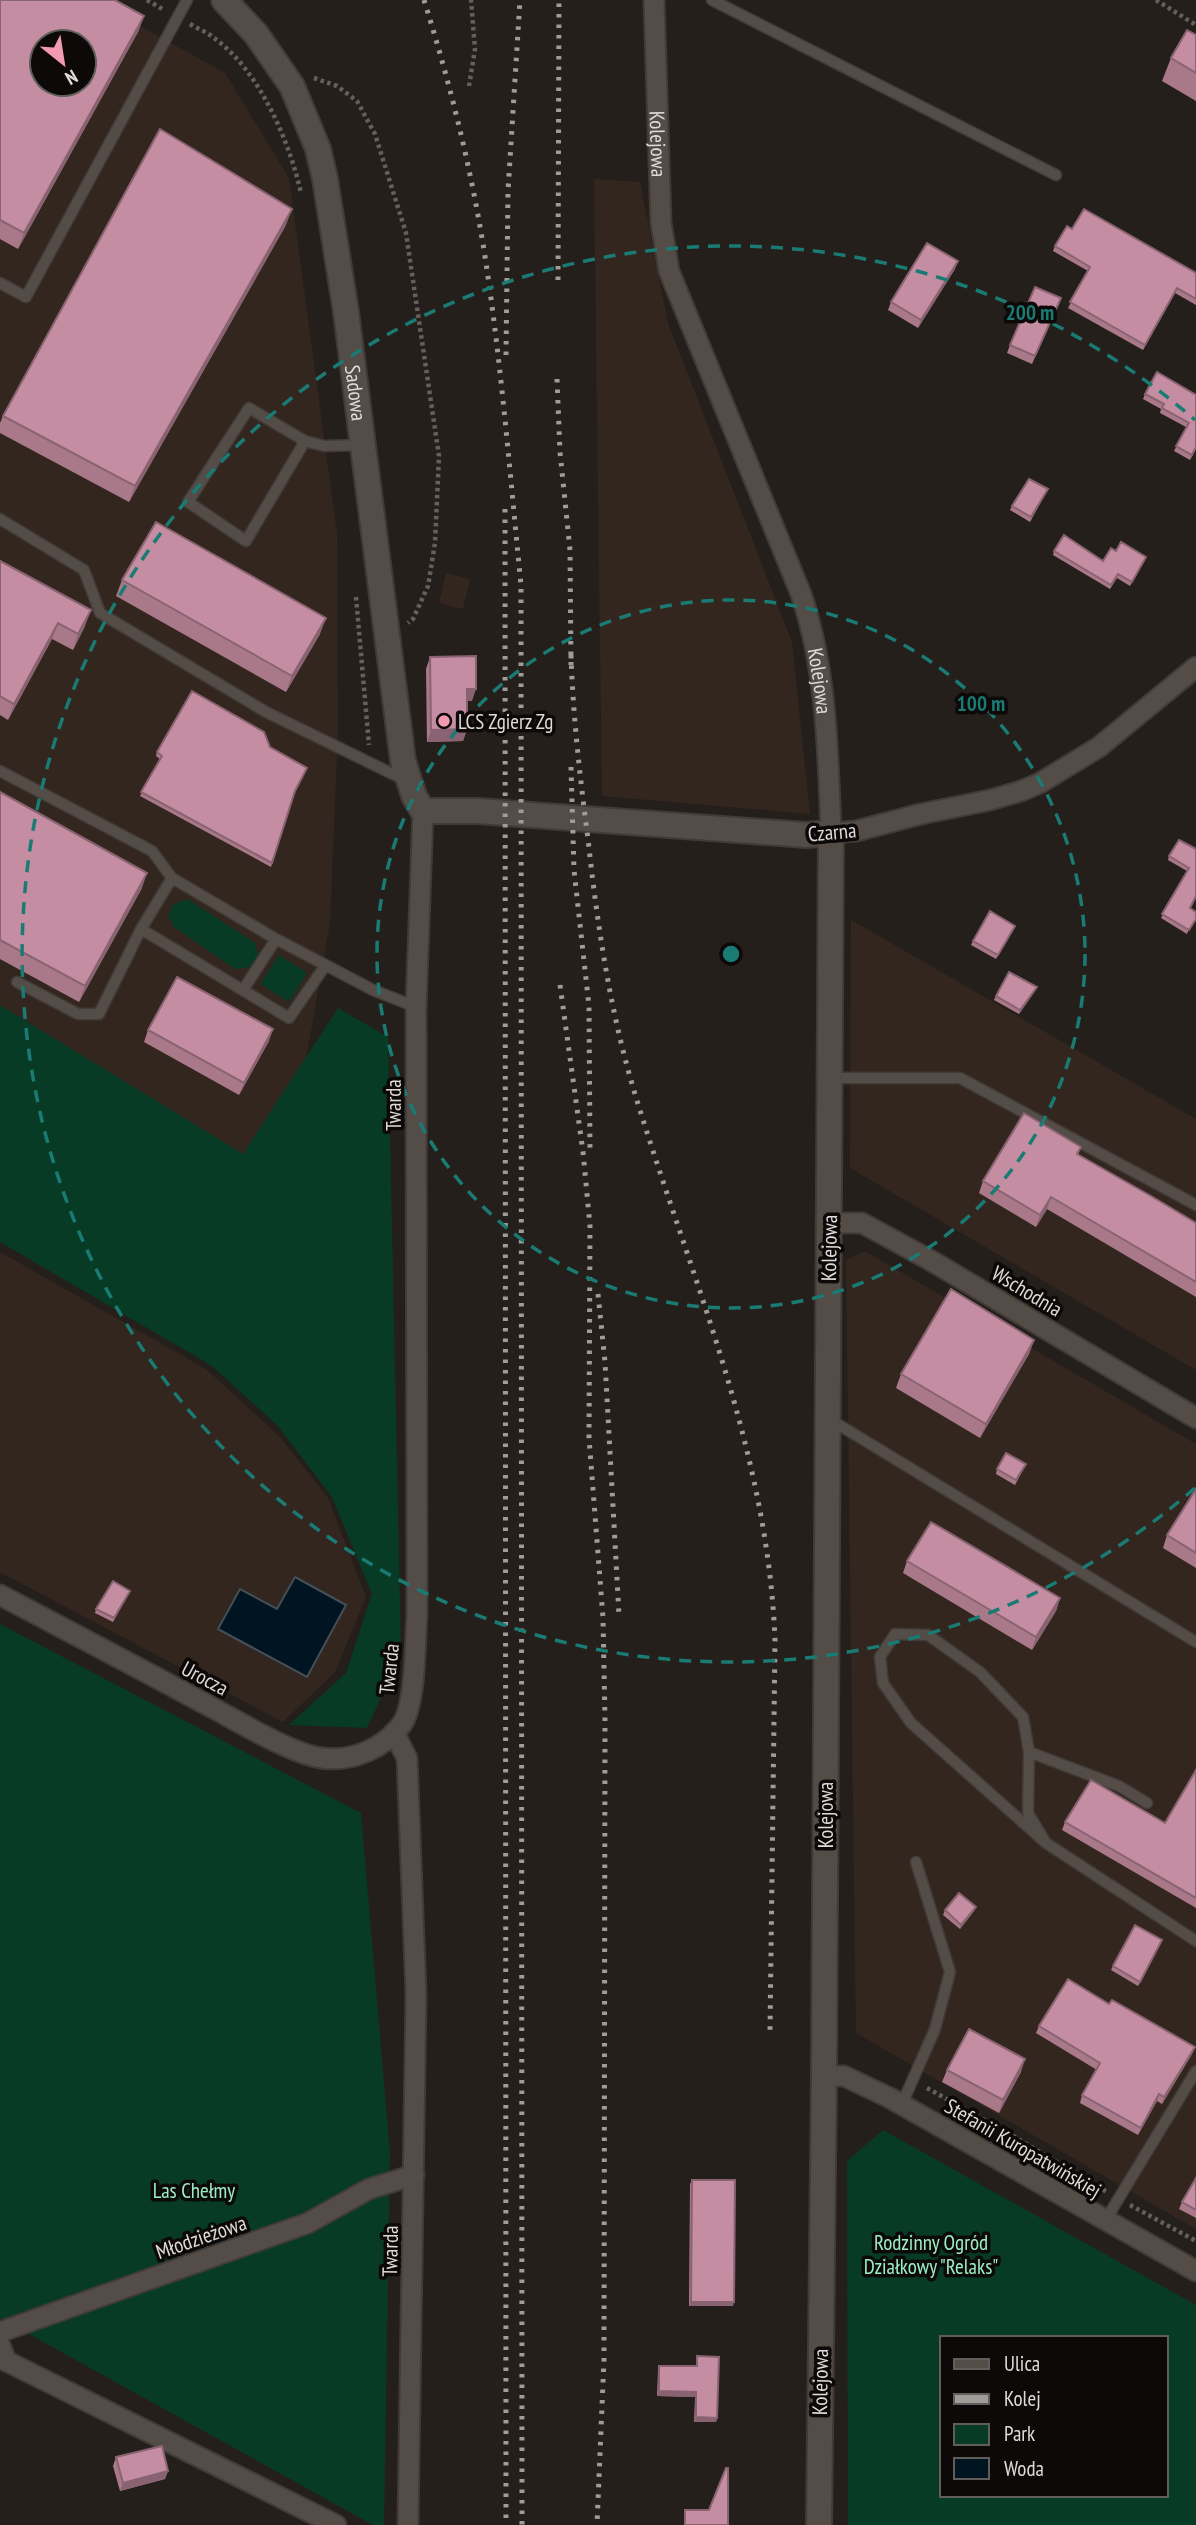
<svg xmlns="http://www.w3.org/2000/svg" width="1196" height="2525" font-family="'PT Sans Narrow',sans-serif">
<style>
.built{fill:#33261f;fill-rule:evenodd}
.green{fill:#073b26;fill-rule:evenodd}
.water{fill:#001422;stroke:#435059;stroke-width:2}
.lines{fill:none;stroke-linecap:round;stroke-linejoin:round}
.service-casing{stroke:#403b38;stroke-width:13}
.minor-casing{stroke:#403b38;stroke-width:23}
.tertiary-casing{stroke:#403b38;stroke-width:28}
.path{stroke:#65605c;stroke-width:4.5;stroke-dasharray:3.5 3.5;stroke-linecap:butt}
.service{stroke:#534c47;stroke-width:10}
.minor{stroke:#534c47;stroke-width:19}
.tertiary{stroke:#534c47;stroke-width:24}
.rail{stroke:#a09c98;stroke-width:5;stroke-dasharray:3.5 7;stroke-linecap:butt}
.wall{fill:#a9798a}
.shaded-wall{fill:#896371}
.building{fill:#c48da1;stroke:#896371;stroke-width:2;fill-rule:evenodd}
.ring{fill:none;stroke:#197b73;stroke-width:3.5;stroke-dasharray:12 9}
.poi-dot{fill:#f19ab1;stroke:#0c0908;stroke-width:2.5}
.labels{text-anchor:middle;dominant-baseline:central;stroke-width:7;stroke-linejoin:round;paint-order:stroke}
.street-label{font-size:21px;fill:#dfdbd8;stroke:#0c0908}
.poi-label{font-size:21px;fill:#dfdbd8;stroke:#0c0908;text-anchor:start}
.park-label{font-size:21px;fill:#9beec3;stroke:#0c0908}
.centre{fill:#197b73;stroke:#0c0908;stroke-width:3.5}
.ring-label{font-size:21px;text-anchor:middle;font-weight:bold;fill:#197b73;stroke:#0c0908;stroke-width:7;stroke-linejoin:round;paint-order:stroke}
</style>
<rect width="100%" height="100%" fill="#251f1b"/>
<path class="built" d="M0 0H93L225 73 289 178 337 534 338 729 330 923 284 1184 0 1026ZM42 42H84V84H42Z
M594 179 640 182 668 323 792 642 810 814 602 796Z
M446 573 470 579 463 609 439 603Z
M851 920 1196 1119V1370L850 1168Z
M865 1251 1196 1444V2229L856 2033 846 1260Z
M0 1252 206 1369 279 1436 328 1498 366 1597 335 1672 283 1722 0 1572Z"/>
<path class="green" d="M188 899 255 943 258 955 250 967 235 969 174 927 168 915 174 904Z
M279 955 307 973 289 1002 260 984Z
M0 1005 243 1154 338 1008 388 1037 401 1654 367 1728 289 1725 346 1673 372 1594 332 1497 277 1425 212 1366 0 1242Z
M0 1624 361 1813 390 2153 384 2525H373L0 2318Z
M883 2130 1196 2305V2525H848L847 2161ZM942 2338H1166V2495H942Z"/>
<path class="water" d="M295 1577 346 1605 307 1677 218 1629 240 1589 277 1609Z"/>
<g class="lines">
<g class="service-casing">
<path id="service" d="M712 0 1056 175
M0 283 26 297 187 0
M305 441 246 541 188 502 249 408 305 441 324 446 362 445
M0 519 84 570 100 613 266 712 405 780
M0 771 152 851 172 878 276 939 373 990 416 1007
M172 878 141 929 289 1018 325 966
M17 982 78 1014H99L141 929
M243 990 276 939
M829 1078H960L1196 1205
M831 1420 1196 1642
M1029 1752 1119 1786 1147 1803
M1046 1843 1028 1813 1029 1752 1023 1717 980 1672 928 1635 895 1634 880 1657 883 1683 911 1723 1046 1843 1196 1941
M902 2104 935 2029 950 1972 916 1862
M1105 2221 1196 2071"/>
</g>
<g class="minor-casing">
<g id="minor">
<path id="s1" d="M654 0 661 223 669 271 801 594C827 671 828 752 831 833L856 831 921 814 990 800 1021 791 1040 783 1099 747 1196 667"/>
<path d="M830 1223H862L930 1260 1196 1418"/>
<path d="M0 1595C70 1632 141 1669 211 1707 239 1722 292 1754 322 1758 351 1762 384 1749 402 1724 416 1704 415 1640 417 1615L416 1007 423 811"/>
<path d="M394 1733 407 1758 416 1994 408 2525"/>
<path d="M824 2076H844L890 2098 1196 2271"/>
<path d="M0 2332 308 2223 369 2189 414 2175"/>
<path d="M0 2345 6 2361 336 2525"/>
</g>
</g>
<g class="tertiary-casing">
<g id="tertiary">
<path id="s2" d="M224 0 256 34 292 86 318 149 325 179 346 312 403 761 414 796 423 811H478L806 835 831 833 824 2076 819 2525"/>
</g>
</g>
<path class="path" d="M147 0 164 10
M1156 0 1196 25
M190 24C198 29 207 32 214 38 259 70 289 140 301 193
M314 78 337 86 357 101 375 134 406 233 439 456 435 543 428 586 413 619 408 623
M469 86 475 49 471 0
M356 597 369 745
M927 2088 1013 2136 1107 2192
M1130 2205 1196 2241"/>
<use href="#service" class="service"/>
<use href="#minor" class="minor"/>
<use href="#tertiary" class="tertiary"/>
<path class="rail" d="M424 0C453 93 476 188 489 284 503 384 511 485 521 585L522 2525
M558 280 559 0
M506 355 508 191 520 0
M557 379 560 452 570 550 571 665
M505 509 506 2525
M571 655C573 716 580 778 588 839 597 922 609 1004 632 1084 687 1269 768 1446 775 1641L770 2031
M571 767 574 870 589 1006 590 1151
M560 985 583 1152 590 1226 589 1438 603 1618 605 1720 604 2359 597 2525
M598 1294 605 1362 619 1615"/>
</g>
<path class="wall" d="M0 0 144 16 138 32 18 249 0 239Z
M1196 35V101L1162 81 1171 58Z
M286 225 129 502 0 433V423L3 416Z
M1072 229 1196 273V305L1175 293 1143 350 1068 308 1088 271 1053 251 1055 246Z
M955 269 918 328 888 310 891 302Z
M1061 298 1032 364 1007 353 1010 345Z
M1145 394 1196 395V449L1190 460 1174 451 1186 427 1160 413 1161 409 1143 399Z
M1048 489 1030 522 1010 510 1012 506Z
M1054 551 1103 561 1116 551 1146 557 1130 586 1117 578 1110 589 1053 555Z
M0 561 85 626 73 650 52 639 8 720 0 715Z
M122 580 320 634 286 692 116 596Z
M430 657 472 701H467V729L463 741 427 742 426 669Z
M270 747 305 772 294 795 271 867 140 796 160 759 156 756 157 752Z
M0 792 142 888 79 1002 0 959Z
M1196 849V897L1190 908 1196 912 1187 934 1161 918 1187 871 1168 860 1169 856Z
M1015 926 996 959 971 945 973 941Z
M1035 991 1019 1014 994 1000 996 996Z
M148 1030 269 1041 239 1095 144 1042Z
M1081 1147 1078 1155 1196 1223V1297L1047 1209 1036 1227 979 1193 983 1181Z
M1034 1340 1029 1354 980 1438 896 1388 901 1374Z
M1024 1468 1015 1485 996 1474 997 1469Z
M1196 1489V1568L1163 1548 1167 1535Z
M907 1561 1060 1598 1056 1611 1032 1650 903 1573Z
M130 1591 113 1622 95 1613 96 1609Z
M1196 1770V1908L1062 1830 1065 1822 1165 1823Z
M976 1907 974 1911 960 1929 943 1915 945 1910Z
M1162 1940 1138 1986 1111 1970 1113 1966Z
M1039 2026 1192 2054 1162 2104 1157 2101 1138 2135 1080 2103 1082 2095 1097 2070 1036 2033Z
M947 2070 1021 2072 999 2113 942 2082Z
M1196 2178V2218L1179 2209 1182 2202Z
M692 2180 733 2306H689L690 2184Z
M697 2356 717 2418 716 2422H694L695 2397 657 2396 658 2370 659 2366H696Z
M116 2457 168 2471 165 2479 120 2491 113 2466Z"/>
<path class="shaded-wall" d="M144 16 138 32 18 249 24 233Z
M292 209 286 225 129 502 135 486Z
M958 261 955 269 918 328 921 320Z
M1177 288 1175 293 1143 350 1145 345Z
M91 610 85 626 73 650 78 634Z
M326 618 320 634 286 692 292 676Z
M58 623 52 639 8 720 14 704Z
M467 689H476L472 701H462Z
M467 729 463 741 427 742 431 730Z
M147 873 142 888 79 1002 85 986Z
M1037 987 1035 991 1019 1014 1020 1010Z
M273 1029 269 1041 239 1095 244 1083Z
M1051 1197 1047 1209 1036 1227 1040 1215Z
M1034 1340 1029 1354 980 1438 986 1424Z
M1060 1598 1056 1611 1032 1650 1036 1637Z
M976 1907 974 1911 960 1929 961 1925Z
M1195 2047 1192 2054 1162 2104 1164 2097Z
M1025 2059 1021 2072 999 2113 1003 2100Z
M1159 2094 1157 2101 1138 2135 1141 2128Z
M691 2302H734L733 2306H689Z
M659 2391 696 2392 695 2397 657 2396Z
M696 2417 717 2418 716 2422H694Z
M168 2471 165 2479 120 2491 123 2483Z"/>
<path class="building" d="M0 0H115L144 16 24 233 0 220ZM42 42H84V84H42Z
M1187 30 1196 35V73L1171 58Z
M160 129 292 209 135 486 3 416Z
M1084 209 1196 273V299L1177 288 1145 345 1070 302 1090 267 1055 246 1067 226 1072 229Z
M927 243 958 261 921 320 891 302Z
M1035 287 1061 298 1035 356 1010 345Z
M1157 372 1196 395V447L1192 455 1176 446 1189 423 1162 408 1164 404 1145 394Z
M1029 479 1048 489 1031 517 1012 506Z
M156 522 326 618 292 676 122 580Z
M1064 535 1103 561 1111 548 1116 551 1121 542 1146 557 1132 582 1118 574 1111 585 1054 551Z
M0 561 91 610 78 634 58 623 14 704 0 696Z
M476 656V689H467V729L431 730 430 657Z
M192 691 264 732 270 747 307 768 295 791 272 863 141 792 162 756 157 752Z
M0 792 147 873 85 986 0 940Z
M1179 840 1196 849V896L1190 908 1196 912V919L1189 930 1162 914 1189 868 1169 856Z
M990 911 1015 926 998 955 973 941Z
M1009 972 1037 987 1020 1010 996 996Z
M177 977 273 1029 244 1083 148 1030Z
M1024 1113 1081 1147 1077 1154 1151 1196 1196 1223V1282L1051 1197 1040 1215 983 1181Z
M951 1289 1034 1340 986 1424 901 1374Z
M1006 1453 1026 1464 1016 1480 997 1469Z
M1196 1489V1553L1167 1535Z
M931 1522 1060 1598 1036 1637 907 1561Z
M113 1581 130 1591 114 1618 96 1609Z
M1196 1770V1898L1065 1822 1091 1780 1165 1823Z
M959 1893 976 1907 961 1925 945 1910Z
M1135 1925 1162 1940 1140 1982 1113 1966Z
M1068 1979 1109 2004 1112 2000 1195 2047 1164 2097 1159 2094 1141 2128 1082 2095 1100 2063 1039 2026Z
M969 2029 1025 2059 1003 2100 947 2070Z
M1196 2178V2210L1182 2202Z
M692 2180H735L734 2302H691Z
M697 2356 719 2357 717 2418 696 2417V2392L659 2391V2366H697Z
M162 2446 168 2471 123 2483 116 2457Z
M726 2468H728V2525H685V2510H709Z"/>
<g class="ring">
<circle cx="731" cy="954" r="354"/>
<path d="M1195 1488A708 708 0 1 1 1195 420"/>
</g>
<circle class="poi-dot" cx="444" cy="721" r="7"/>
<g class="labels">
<g class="street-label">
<text stroke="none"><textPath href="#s1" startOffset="144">Kolejowa</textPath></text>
<text stroke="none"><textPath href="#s2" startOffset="425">Sadowa</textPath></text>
<text stroke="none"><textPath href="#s1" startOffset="710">Kolejowa</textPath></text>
<text transform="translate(832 832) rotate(-5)">Czarna</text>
<text transform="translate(393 1105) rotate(-90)">Twarda</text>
<text transform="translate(829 1248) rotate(-89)">Kolejowa</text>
<text transform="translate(1027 1291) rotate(31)">Wschodnia</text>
<text transform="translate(389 1669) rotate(-84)">Twarda</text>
<text transform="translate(205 1678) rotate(28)">Urocza</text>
<text transform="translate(825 1815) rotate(-90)">Kolejowa</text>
<text transform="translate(1023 2148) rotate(30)">Stefanii Kuropatwińskiej</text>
<text transform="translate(201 2237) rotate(-19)">Młodzieżowa</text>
<text transform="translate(390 2251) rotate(-89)">Twarda</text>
<text transform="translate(820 2382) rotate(-89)">Kolejowa</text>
</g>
<g class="poi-label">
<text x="458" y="721">LCS Zgierz Zg</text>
</g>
<g class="park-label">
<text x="194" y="2190">Las Chełmy</text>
<text x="931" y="2242">Rodzinny Ogród<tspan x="931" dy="24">Działkowy "Relaks"</tspan></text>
</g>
</g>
<circle cx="731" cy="954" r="10" class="centre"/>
<g class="ring-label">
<text x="1030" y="320">200 m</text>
<text x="981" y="711">100 m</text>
</g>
<rect x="940" y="2336" width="228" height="161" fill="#0c0908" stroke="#605d5b" stroke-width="2"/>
<rect x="954" y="2359" width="35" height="10" fill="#534c47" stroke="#605d5b" stroke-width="2"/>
<text x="1004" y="2371" font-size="21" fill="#dfdbd8">Ulica</text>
<rect x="954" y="2394" width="35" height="10" fill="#a09c98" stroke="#605d5b" stroke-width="2"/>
<text x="1004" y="2406" font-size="21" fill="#dfdbd8">Kolej</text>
<rect x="954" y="2424" width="35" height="21" fill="#073b26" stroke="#605d5b" stroke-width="2"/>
<text x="1004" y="2441" font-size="21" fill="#dfdbd8">Park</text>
<rect x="954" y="2458" width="35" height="21" fill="#001422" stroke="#605d5b" stroke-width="2"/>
<text x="1004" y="2476" font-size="21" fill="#dfdbd8">Woda</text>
<g transform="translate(63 63) rotate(150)"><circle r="33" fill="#0c0908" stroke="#605d5b" stroke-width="2"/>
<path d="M0-5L12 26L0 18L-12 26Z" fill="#f19ab1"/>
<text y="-10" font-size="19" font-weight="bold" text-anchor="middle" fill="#dfdbd8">N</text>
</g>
</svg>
